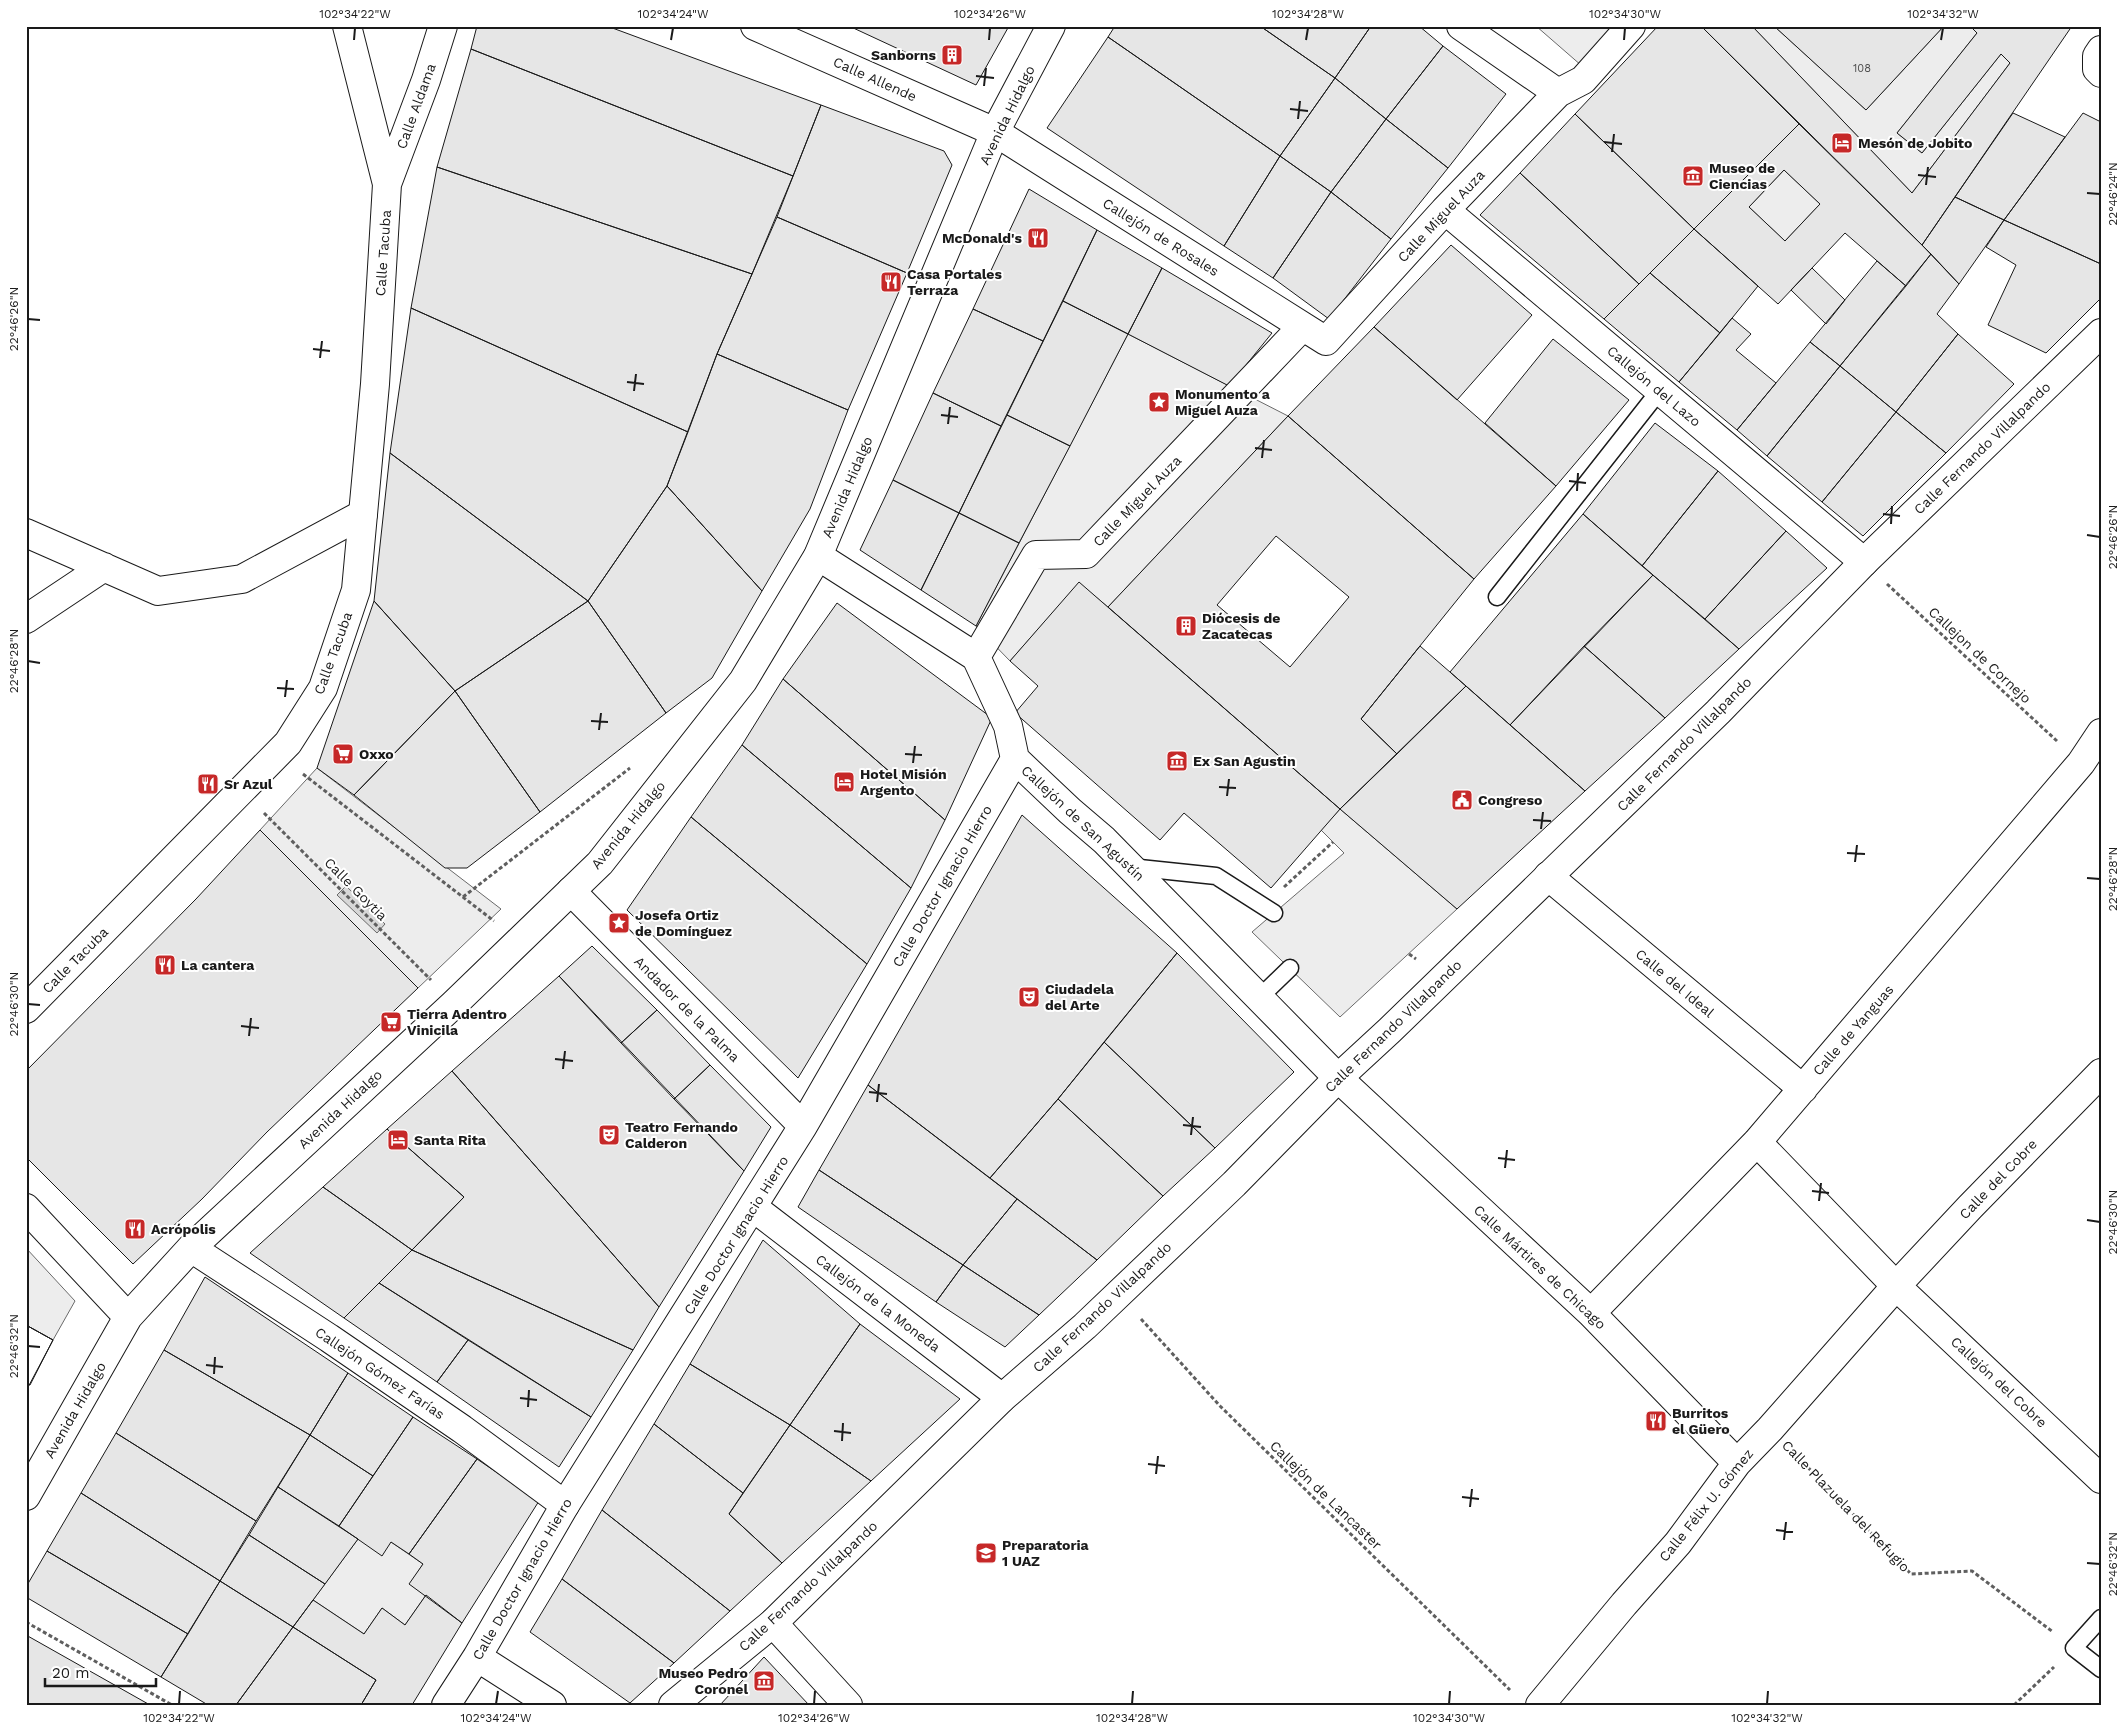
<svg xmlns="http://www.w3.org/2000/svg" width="2127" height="1731" font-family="'Work Sans',sans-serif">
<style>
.built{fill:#ededed;stroke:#6a6a6a}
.water{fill:#d7d7d7;stroke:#6a6a6a}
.building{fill:#e6e6e6;stroke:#1a1a1a;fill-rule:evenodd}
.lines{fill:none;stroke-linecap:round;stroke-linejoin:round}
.lane-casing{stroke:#1a1a1a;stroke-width:19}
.street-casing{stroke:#1a1a1a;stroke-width:30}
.secondary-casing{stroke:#1a1a1a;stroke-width:30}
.path{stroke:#5f5f5f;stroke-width:3;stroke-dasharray:4 2.5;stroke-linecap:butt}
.lane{stroke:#fff;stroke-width:16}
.street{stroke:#fff;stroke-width:28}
.secondary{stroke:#fff;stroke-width:28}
.ticks{fill:none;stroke:#1a1a1a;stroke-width:2}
.labels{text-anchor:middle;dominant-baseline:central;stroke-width:4;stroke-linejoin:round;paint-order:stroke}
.number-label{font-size:11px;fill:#4d4d4d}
.poi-label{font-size:14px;font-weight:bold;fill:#1a1a1a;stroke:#fff;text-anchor:start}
.street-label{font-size:14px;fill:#1a1a1a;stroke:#fff}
.neatline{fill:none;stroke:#1a1a1a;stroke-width:2}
.ticks-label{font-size:12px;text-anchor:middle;fill:#1a1a1a}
</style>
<rect width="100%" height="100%" fill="#fff"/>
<path class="built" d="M1536 26H1616L1582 66Z
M1752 26H1774L1866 110 1944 26H1970L1977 33 1897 133 1922 153 2001 54 2010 63 1912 193Z
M1784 170 1820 204 1785 241 1749 207Z
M1128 334 1288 416 1108 607 1079 583 1010 661 976 626Z
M317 768 501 909 418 988 260 830Z
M1340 809 1457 909 1340 1017 1252 932 1344 853 1321 830Z
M26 1248 75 1301 53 1340 26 1325Z
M358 1539 391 1542 423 1564 410 1584 426 1595 405 1625 382 1608 364 1634 313 1600Z"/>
<path class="water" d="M346 886 385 924 377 933 337 895Z"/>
<path class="building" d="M477 26H607L821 105 793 176 471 49Z
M849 26H1009L976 85Z
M1115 26H1260L1335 78 1280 156 1108 37Z
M1260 26H1371L1335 78Z
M1371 26H1419L1443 46 1386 119 1335 78Z
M1658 26H1701L1799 124 1694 229 1575 114Z
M1701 26H1752L1912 193 2010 63 2001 54 1922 153 1897 133 1977 33 1970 26H2072L1922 245Z
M1774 26H1944L1866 110Z
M1108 37 1280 156 1224 246 1047 128Z
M1443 46 1506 94 1448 168 1386 119Z
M471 49 793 176 752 274 437 167Z
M1335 78 1386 119 1331 192 1280 156Z
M821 105 944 151 952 165 907 273 777 217Z
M2013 113 2065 137 2004 220 1955 197Z
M2083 113 2101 122V264L2004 220Z
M1575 114 1694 229 1639 284 1520 173Z
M1386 119 1448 168 1391 239 1331 192Z
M1799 124 1931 254 1906 286 1845 233 1778 304 1694 229ZM1784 170 1820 204 1785 241 1749 207Z
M1280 156 1331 192 1273 278 1224 246Z
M437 167 752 274 717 354 688 432 411 308Z
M1520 173 1639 284 1604 319 1480 215Z
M1029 189 1097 230 1043 341 973 309Z
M1331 192 1391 239 1329 319 1273 278Z
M1955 197 2004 220 1959 284 1922 245Z
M777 217 907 273 848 410 717 354Z
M2004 220 2101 264V298L2046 353 1988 325 2016 265 1986 247Z
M1694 229 1758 286 1720 333 1650 273Z
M1097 230 1162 268 1128 334 1063 301Z
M1451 245 1532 315 1457 400 1374 327Z
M1931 254 1959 284 1937 314 1958 334 1896 412 1840 366Z
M1877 261 1906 286 1840 366 1810 342Z
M1162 268 1272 333 1229 386 1128 334Z
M1812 268 1845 300 1826 324 1791 290Z
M1650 273 1720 333 1679 382 1604 319Z
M1063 301 1128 334 1070 446 1007 415Z
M411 308 688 432 667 486 588 601 390 453Z
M973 309 1043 341 1001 426 933 393Z
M1732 318 1751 334 1736 350 1776 383 1737 430 1679 382Z
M1374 327 1556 486 1474 579 1288 416Z
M1958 334 2014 384 1946 453 1896 412Z
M1553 339 1629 400 1556 486 1485 423Z
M1810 342 1840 366 1767 456 1737 430Z
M717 354 848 410 810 509 762 591 667 486Z
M1840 366 1896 412 1822 502 1767 456Z
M933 393 1001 426 959 513 893 480Z
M1896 412 1946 453 1863 536 1822 502Z
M1007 415 1070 446 1019 543 959 513Z
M1288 416 1474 579 1361 719 1397 754 1340 809 1108 607ZM1276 536 1349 597 1290 667 1217 605Z
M1655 423 1718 471 1642 566 1583 514Z
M390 453 588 601 455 691 374 601Z
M1718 471 1786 531 1705 619 1642 566Z
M893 480 959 513 921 590 860 550Z
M667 486 762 591 712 678 666 713 588 601Z
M959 513 1019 543 976 626 921 590Z
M1583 514 1653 575 1510 725 1450 672Z
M1786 531 1827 568 1739 649 1705 619Z
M1653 575 1739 649 1665 718 1584 646Z
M1079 582 1340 809 1271 888 1184 813 1160 840 1015 713 1038 686 1010 661Z
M374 601 455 691 354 795 317 768Z
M588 601 666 713 540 812 455 691Z
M837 603 992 718 945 820 783 679Z
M1420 646 1466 686 1397 754 1361 719Z
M1584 646 1665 718 1585 791 1510 725Z
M783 679 945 820 911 888 742 745Z
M1466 686 1585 791 1457 909 1340 809Z
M455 691 540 812 467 868H445L354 795Z
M742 745 911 888 867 964 691 817Z
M1022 815 1177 953 1058 1099 990 1178 868 1085Z
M691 817 867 964 798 1078 627 910Z
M260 830 418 988 267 1132 202 1199 133 1264 26 1157V1071L196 899Z
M592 946 657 1010 621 1043 559 976Z
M1177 953 1294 1072 1215 1148 1104 1042Z
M559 976 744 1171 659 1307 452 1071Z
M657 1010 710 1065 674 1099 621 1043Z
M1104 1042 1215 1148 1163 1196 1058 1099Z
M710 1065 771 1127 744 1171 674 1099Z
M452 1071 659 1307 633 1350 412 1250 464 1197 387 1129Z
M868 1085 1017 1199 963 1265 819 1170Z
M1058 1099 1163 1196 1097 1260 990 1178Z
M387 1129 464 1197 412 1250 323 1187Z
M819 1170 963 1265 936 1302 798 1207Z
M323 1187 412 1250 344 1318 250 1253Z
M1017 1199 1097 1260 1039 1315 963 1265Z
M763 1240 860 1324 790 1425 690 1364Z
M412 1250 633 1350 591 1417 379 1283Z
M963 1265 1039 1315 1005 1347 936 1302Z
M205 1277 348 1373 310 1435 164 1350Z
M379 1283 468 1340 437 1382 344 1318Z
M860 1324 960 1399 871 1481 790 1425Z
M26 1325 53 1340 30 1385 26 1383Z
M26 1325 53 1340 26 1391Z
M468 1340 591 1417 559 1467 437 1382Z
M164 1350 310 1435 256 1521 116 1433Z
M690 1364 790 1425 743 1493 654 1424Z
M348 1373 413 1417 373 1476 310 1435Z
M413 1417 477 1459 409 1554 391 1542 382 1556 339 1526Z
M654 1424 743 1493 729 1514 782 1563 730 1611 602 1510Z
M790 1425 871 1481 782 1563 729 1514Z
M116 1433 256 1521 220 1581 81 1493Z
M310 1435 373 1476 339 1526 278 1487Z
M477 1459 539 1501 462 1623 409 1584 423 1564 409 1554Z
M278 1487 358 1539 325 1584 249 1535Z
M81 1493 220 1581 188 1634 47 1551Z
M602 1510 730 1611 674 1663 562 1579Z
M249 1535 325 1584 293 1627 220 1581Z
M47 1551 188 1634 161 1677 26 1597V1587Z
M562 1579 674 1663 630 1703 530 1632Z
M220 1581 293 1627 236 1705H208L161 1677Z
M426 1595 462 1623 412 1705H361L376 1680 293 1627 313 1600 364 1634 382 1608 405 1625Z
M293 1627 376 1680 361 1705H236Z
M26 1635 150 1705H26Z
M764 1657 809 1705H720Z"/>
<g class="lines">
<g class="lane-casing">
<path id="lane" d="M1497 597 1660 390
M1130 867 1216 876 1274 913
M1259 998 1290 968
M2101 1618 2074 1648 2101 1669"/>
</g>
<g class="street-casing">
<path id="street" d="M1461 26 1558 93
M2101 50 2097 56V69L2101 73
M995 132 1326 341 1445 210 1558 93 1583 80 1631 26
M1445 210 1864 562
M26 533 158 591 242 579 363 514
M818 556 976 657 1008 726 1015 759 1070 811 1104 840 1338 1078 1591 1313 1737 1463
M26 619 104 567
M976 657 1036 555 1086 554 1302 327
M1548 876 1803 1089
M571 891 803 1126
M1757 1142 1896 1286 2101 1479
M754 1208 1002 1398
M1591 1313 1757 1142 2081 763 2101 733
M565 1505 803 1126 1015 759
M773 1623 848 1705
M1540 1705 1624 1604 1678 1543 1737 1463 1770 1429 1896 1286 1970 1207 2101 1073"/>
</g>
<g class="secondary-casing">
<path id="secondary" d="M347 26 387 184
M755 26 995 132
M26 1009 288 743 323 688 356 590 375 384 387 184 426 80 443 26
M26 1208 128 1317
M191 1248 329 1338 462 1429 565 1505 477 1657 446 1705
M26 1496 128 1317 191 1248 454 1004 600 863 743 681 818 556 995 132 1051 26
M477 1657 552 1705
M673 1705 773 1623 1002 1398 1085 1326 1234 1184 1338 1078 1390 1030 1718 712 1864 562 2101 333"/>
</g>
<path class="path" d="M1887 584 2057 741
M303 774 494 921
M264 813 431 980
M1284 887 1333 842
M463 897 630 768
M1409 954 1416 959
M1141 1319 1220 1406 1510 1690
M1794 1453 1911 1574 1972 1571 2053 1632
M26 1622 172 1705
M2014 1705 2054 1667"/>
<use href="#lane" class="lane"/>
<use href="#street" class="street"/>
<use href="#secondary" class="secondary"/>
</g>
<path class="ticks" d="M354 40 355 28M671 40 673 28M989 40 990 28M1306 40 1308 28M1624 40 1625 28M1941 40 1943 28M976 76 994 78M984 86 986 68M1290 109 1308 111M1298 119 1300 101M1604 142 1622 144M1612 152 1614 134M1918 175 1936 177M1926 185 1928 167M2087 193 2100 194M28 319 40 320M313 349 330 351M320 358 322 341M627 382 644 384M634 391 636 374M941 415 958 417M948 424 950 407M1255 448 1272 450M1262 458 1264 440M1569 481 1586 483M1577 491 1578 473M1883 514 1900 516M1891 524 1892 506M2087 535 2100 537M28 661 40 663M277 688 294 689M285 697 287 680M591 721 608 722M599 730 601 713M905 754 922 755M913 763 915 746M1219 787 1236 788M1227 796 1229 779M1533 820 1551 821M1541 829 1543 812M1847 853 1865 854M1855 862 1857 845M2087 878 2100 879M28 1004 40 1005M241 1026 259 1028M249 1036 251 1018M555 1059 573 1061M563 1069 565 1051M869 1092 887 1094M877 1102 879 1084M1183 1125 1201 1127M1191 1135 1193 1117M1498 1158 1515 1160M1505 1168 1507 1150M1812 1191 1829 1193M1819 1201 1821 1183M2087 1220 2100 1222M28 1346 40 1347M206 1365 223 1367M214 1374 215 1357M520 1398 537 1400M528 1407 529 1390M834 1431 851 1433M842 1441 843 1423M1148 1464 1165 1466M1156 1474 1158 1456M1462 1497 1479 1499M1470 1507 1472 1489M1776 1530 1793 1532M1784 1540 1786 1522M2087 1563 2100 1564M179 1704 180 1691M496 1704 498 1691M814 1704 815 1691M1132 1704 1133 1691M1449 1704 1450 1691M1767 1704 1768 1691"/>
<defs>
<g id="building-square" transform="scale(1.125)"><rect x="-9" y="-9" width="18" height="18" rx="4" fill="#c62828" stroke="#fff"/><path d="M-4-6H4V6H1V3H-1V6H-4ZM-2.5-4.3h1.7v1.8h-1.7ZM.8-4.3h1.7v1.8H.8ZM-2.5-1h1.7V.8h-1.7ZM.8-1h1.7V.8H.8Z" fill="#fff"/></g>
<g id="hotel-square" transform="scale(1.125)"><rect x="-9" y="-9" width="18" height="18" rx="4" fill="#c62828" stroke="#fff"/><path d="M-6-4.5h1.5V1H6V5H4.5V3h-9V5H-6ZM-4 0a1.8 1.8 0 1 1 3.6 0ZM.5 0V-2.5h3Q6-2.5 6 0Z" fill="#fff"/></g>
<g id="museum-square" transform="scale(1.125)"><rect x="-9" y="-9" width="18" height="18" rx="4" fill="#c62828" stroke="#fff"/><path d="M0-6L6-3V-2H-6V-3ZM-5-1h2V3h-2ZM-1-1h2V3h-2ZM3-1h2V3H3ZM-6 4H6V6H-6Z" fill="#fff"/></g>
<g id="restaurant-square" transform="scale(1.125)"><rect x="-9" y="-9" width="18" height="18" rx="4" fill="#c62828" stroke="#fff"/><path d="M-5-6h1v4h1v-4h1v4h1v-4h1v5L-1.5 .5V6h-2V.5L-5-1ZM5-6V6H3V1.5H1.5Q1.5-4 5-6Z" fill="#fff"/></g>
<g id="sight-square" transform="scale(1.125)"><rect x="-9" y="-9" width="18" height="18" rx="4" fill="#c62828" stroke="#fff"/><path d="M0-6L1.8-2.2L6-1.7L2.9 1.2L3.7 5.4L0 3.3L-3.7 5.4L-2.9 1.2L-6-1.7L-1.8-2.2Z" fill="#fff"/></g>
<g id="supermarket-square" transform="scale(1.125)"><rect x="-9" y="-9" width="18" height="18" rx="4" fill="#c62828" stroke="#fff"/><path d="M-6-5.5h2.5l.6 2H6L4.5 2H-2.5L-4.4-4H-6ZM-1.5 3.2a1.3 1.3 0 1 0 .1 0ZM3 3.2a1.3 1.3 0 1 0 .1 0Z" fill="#fff"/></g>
<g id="civic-square" transform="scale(1.125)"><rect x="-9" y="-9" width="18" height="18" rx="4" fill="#c62828" stroke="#fff"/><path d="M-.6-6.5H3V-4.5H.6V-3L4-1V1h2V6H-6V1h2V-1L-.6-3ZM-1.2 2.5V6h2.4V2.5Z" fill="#fff"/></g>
<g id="theatre-square" transform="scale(1.125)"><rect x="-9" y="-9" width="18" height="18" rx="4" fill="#c62828" stroke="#fff"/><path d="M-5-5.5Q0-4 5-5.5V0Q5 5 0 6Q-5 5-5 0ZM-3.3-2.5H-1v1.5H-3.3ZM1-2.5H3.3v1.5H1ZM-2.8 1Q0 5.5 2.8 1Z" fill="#fff"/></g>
<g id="school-square" transform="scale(1.125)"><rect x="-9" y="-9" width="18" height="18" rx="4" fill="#c62828" stroke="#fff"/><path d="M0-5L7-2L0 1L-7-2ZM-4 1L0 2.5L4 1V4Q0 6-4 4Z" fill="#fff"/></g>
</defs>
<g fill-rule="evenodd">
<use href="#building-square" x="952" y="55"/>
<use href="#hotel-square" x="1842" y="143"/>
<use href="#museum-square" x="1693" y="176"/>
<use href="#restaurant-square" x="1038" y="238"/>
<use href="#restaurant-square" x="891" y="282"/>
<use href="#sight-square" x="1159" y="402"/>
<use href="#building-square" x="1186" y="626"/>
<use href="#supermarket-square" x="343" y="754"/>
<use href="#museum-square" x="1177" y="761"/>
<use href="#hotel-square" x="844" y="782"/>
<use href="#restaurant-square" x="208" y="784"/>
<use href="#civic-square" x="1462" y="800"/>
<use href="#sight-square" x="619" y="923"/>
<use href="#restaurant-square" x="165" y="965"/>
<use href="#theatre-square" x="1029" y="997"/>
<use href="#supermarket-square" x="391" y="1022"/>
<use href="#theatre-square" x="609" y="1135"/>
<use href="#hotel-square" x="398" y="1140"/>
<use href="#restaurant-square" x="135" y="1229"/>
<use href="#restaurant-square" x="1656" y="1421"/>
<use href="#school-square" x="986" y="1553"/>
<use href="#museum-square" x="764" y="1681"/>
</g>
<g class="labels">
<g class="number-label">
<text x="1862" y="68">108</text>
</g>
<g class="poi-label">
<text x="936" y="55" text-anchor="end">Sanborns</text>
<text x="1858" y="143">Mesón de Jobito</text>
<text x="1709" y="168">Museo de<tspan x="1709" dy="16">Ciencias</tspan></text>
<text x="1022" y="238" text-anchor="end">McDonald's</text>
<text x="907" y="274">Casa Portales<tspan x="907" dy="16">Terraza</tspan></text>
<text x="1175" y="394">Monumento a<tspan x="1175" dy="16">Miguel Auza</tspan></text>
<text x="1202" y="618">Diócesis de<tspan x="1202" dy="16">Zacatecas</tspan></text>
<text x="359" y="754">Oxxo</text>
<text x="1193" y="761">Ex San Agustin</text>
<text x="860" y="774">Hotel Misión<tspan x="860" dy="16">Argento</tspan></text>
<text x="224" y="784">Sr Azul</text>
<text x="1478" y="800">Congreso</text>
<text x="635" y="915">Josefa Ortiz<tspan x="635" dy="16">de Domínguez</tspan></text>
<text x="181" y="965">La cantera</text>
<text x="1045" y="989">Ciudadela<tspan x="1045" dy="16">del Arte</tspan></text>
<text x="407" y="1014">Tierra Adentro<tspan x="407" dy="16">Vinicila</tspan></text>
<text x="625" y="1127">Teatro Fernando<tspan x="625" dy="16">Calderon</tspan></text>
<text x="414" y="1140">Santa Rita</text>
<text x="151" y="1229">Acrópolis</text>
<text x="1672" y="1413">Burritos<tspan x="1672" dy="16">el Güero</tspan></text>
<text x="1002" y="1545">Preparatoria<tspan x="1002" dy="16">1 UAZ</tspan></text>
<text x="748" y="1673" text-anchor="end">Museo Pedro<tspan x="748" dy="16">Coronel</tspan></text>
</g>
<g class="street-label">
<text transform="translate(875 79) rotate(24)">Calle Allende</text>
<text transform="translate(416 106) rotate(-70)">Calle Aldama</text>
<text transform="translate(1007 115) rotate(-64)">Avenida Hidalgo</text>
<text transform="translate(1441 216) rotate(-47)">Calle Miguel Auza</text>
<text transform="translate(1161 237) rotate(32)">Callejón de Rosales</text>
<text transform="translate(383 253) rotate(-86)">Calle Tacuba</text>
<text transform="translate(1654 386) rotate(40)">Callejón del Lazo</text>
<text transform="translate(1982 448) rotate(-44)">Calle Fernando Villalpando</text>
<text transform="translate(847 487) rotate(-67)">Avenida Hidalgo</text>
<text transform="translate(1137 501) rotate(-46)">Calle Miguel Auza</text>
<text transform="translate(333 653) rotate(-70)">Calle Tacuba</text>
<text transform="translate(1980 655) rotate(43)">Callejon de Cornejo</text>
<text transform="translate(1684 744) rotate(-45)">Calle Fernando Villalpando</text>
<text transform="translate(1083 823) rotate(43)">Callejón de San Agustín</text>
<text transform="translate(628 825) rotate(-51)">Avenida Hidalgo</text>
<text transform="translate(942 886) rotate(-60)">Calle Doctor Ignacio Hierro</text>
<text transform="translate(356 889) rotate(45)">Calle Goytia</text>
<text transform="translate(75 960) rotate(-45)">Calle Tacuba</text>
<text transform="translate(1675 983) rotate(40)">Calle del Ideal</text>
<text transform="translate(687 1009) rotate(45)">Andador de la Palma</text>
<text transform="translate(1393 1026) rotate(-44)">Calle Fernando Villalpando</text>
<text transform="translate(1853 1030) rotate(-49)">Calle de Yanguas</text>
<text transform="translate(340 1109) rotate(-43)">Avenida Hidalgo</text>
<text transform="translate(1998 1179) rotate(-46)">Calle del Cobre</text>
<text transform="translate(736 1235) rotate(-58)">Calle Doctor Ignacio Hierro</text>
<text transform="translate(1540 1267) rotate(43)">Calle Mártires de Chicago</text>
<text transform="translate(878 1303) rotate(37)">Callejón de la Moneda</text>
<text transform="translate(1102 1307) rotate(-43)">Calle Fernando Villalpando</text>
<text transform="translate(380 1373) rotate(34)">Callejón Gómez Farías</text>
<text transform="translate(1999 1382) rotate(43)">Callejón del Cobre</text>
<text transform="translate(75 1410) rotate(-60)">Avenida Hidalgo</text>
<text transform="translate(1326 1495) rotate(44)">Callejón de Lancaster</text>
<text transform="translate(1706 1505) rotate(-51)">Calle Félix U. Gómez</text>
<text transform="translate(1846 1506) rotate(46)">Calle Plazuela del Refugio</text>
<text transform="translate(522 1579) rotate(-60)">Calle Doctor Ignacio Hierro</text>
<text transform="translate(808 1586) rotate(-43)">Calle Fernando Villalpando</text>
</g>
</g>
<rect width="2127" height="1731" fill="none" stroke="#ffffff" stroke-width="55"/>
<path d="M45 1678v8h111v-8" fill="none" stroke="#1a1a1a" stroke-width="2.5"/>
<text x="52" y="1678" font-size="15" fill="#1a1a1a" stroke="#ffffff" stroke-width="4" paint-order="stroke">20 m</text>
<rect x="28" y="28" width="2072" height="1676" class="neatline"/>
<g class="ticks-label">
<text x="355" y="18">102°34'22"W</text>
<text x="673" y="18">102°34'24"W</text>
<text x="990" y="18">102°34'26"W</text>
<text x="1308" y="18">102°34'28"W</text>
<text x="1625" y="18">102°34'30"W</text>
<text x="1943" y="18">102°34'32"W</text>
<text transform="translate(2113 194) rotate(-90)" y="4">22°46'24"N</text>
<text transform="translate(14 319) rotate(-90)" y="4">22°46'26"N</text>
<text transform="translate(2113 537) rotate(-90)" y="4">22°46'26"N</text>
<text transform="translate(14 661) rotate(-90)" y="4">22°46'28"N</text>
<text transform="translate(2113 879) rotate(-90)" y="4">22°46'28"N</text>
<text transform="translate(14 1004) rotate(-90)" y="4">22°46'30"N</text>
<text transform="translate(2113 1222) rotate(-90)" y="4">22°46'30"N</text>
<text transform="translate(14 1346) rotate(-90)" y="4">22°46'32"N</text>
<text transform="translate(2113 1564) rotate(-90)" y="4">22°46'32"N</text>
<text x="179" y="1722">102°34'22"W</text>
<text x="496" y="1722">102°34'24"W</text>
<text x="814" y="1722">102°34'26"W</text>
<text x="1132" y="1722">102°34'28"W</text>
<text x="1449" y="1722">102°34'30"W</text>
<text x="1767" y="1722">102°34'32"W</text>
</g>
</svg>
